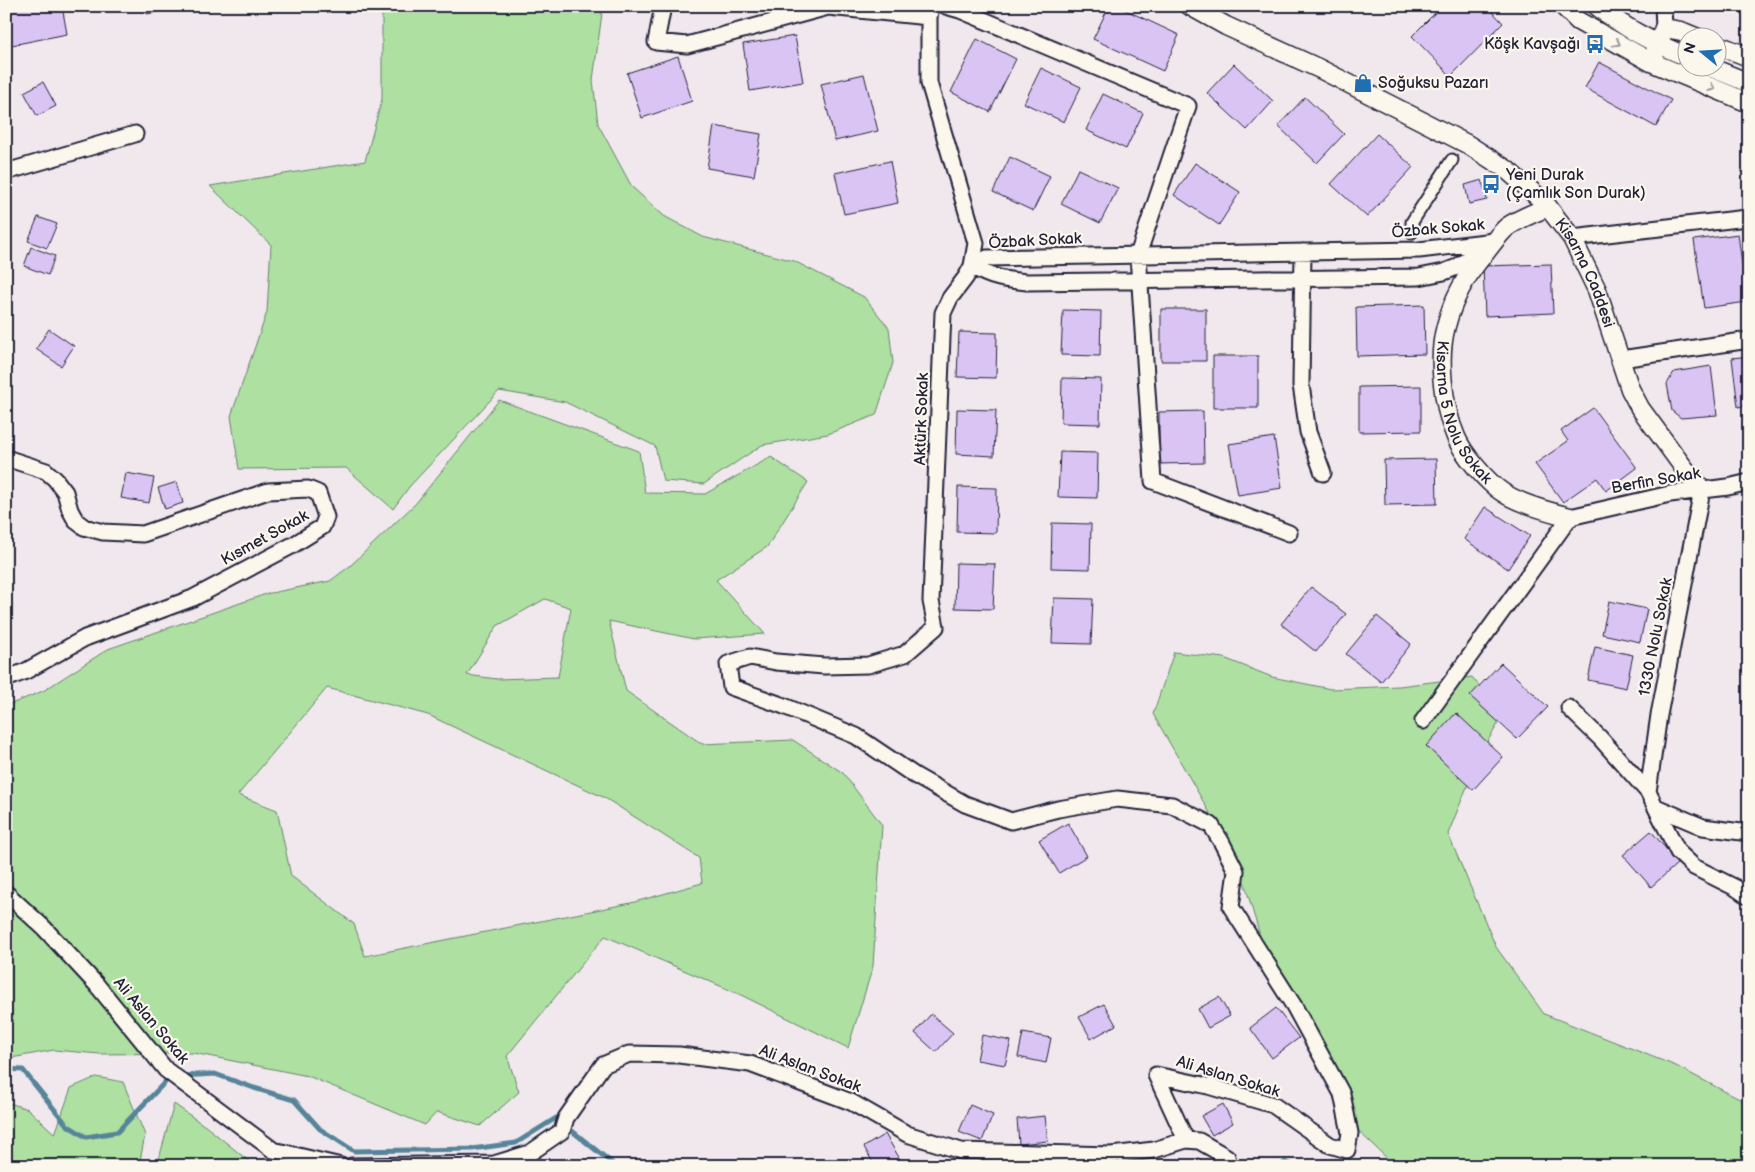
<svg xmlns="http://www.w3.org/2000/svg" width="1755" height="1172" font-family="'Balsamiq Sans',sans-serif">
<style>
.green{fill:#ade0a1;stroke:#68816e;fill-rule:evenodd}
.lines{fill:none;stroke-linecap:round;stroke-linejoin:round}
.stream{stroke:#568499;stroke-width:5}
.building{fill:#dac4f4;stroke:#22223b}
.pedestrian-casing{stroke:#22223b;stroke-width:15}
.minor-casing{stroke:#22223b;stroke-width:19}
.tertiary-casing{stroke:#22223b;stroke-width:21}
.pedestrian{stroke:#fbf7ec;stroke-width:11}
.minor{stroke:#fbf7ec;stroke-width:15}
.tertiary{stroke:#fbf7ec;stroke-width:18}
.oneway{stroke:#99979c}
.labels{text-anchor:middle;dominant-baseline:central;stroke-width:4.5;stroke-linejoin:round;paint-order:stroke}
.poi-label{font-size:16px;fill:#22223b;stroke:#fbf7ec;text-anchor:start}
.street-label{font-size:16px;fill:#22223b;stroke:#fbf7ec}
</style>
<rect width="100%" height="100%" fill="#f1e8ee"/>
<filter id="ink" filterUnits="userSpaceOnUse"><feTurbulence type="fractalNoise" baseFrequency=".02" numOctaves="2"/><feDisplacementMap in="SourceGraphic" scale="10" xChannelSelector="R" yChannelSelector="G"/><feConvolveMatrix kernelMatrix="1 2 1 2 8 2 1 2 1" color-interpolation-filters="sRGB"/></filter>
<g filter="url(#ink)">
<path class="green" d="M382 6H603L593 80 598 124 632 187 664 216 703 237 794 261 864 297 889 328 893 363 876 415 828 434 762 445 704 484 663 481 655 446 565 402 499 391 409 487 393 509 346 468 239 469 231 416 267 312 271 245 210 186 365 161 382 99Z
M499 400 639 451 645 493 705 494 771 457 808 482 767 547 716 580 765 634 694 639 609 621 626 691 702 744 793 740 843 773 882 825 873 966 848 1048 741 995 605 936 507 1056 519 1092 480 1126 437 1112 425 1125 308 1076 193 1053 100 1054 54 1050 6 1059V706L43 691 108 649 266 594 330 581 350 566 416 503ZM545 599 571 608 558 677 497 679 467 675 497 626ZM327 688 428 715 605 798 699 858 702 883 631 903 365 956 354 924 291 876 277 810 238 795Z
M1174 652 1224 658 1272 677 1331 689 1399 686 1472 677 1504 714 1481 752 1448 834 1496 947 1544 1014 1676 1066 1749 1104V1166H1395L1351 1124 1270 970 1239 864 1153 714Z
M96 1077 123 1082 145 1135 139 1166H12L6 1153V1102L28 1109 55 1134 71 1088Z
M174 1104 208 1128 255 1166H157Z"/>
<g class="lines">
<path class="stream" d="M6 1069 23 1070 67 1125 86 1137 117 1132 170 1077
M181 1076 215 1074 254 1088 294 1100 320 1129 354 1151 472 1149 516 1143 556 1118 612 1163 613 1166
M1281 1166 1285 1162 1293 1166"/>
</g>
<path class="building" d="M6 6H62L67 34 7 46Z
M145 6H189L147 14Z
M1109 6H1117L1179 35 1163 71 1093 39Z
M1442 6H1487L1503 23 1451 76 1412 36Z
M795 36 803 82 750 91 743 44Z
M977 39 1016 59 990 112 951 92Z
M678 56 692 101 642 118 627 73Z
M1599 62 1671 100 1656 127 1585 88Z
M1234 64 1273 101 1247 130 1207 93Z
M1041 68 1081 87 1064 122 1024 103Z
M864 74 878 131 835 141 821 84Z
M43 82 56 106 37 116 24 92Z
M1103 94 1143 113 1126 149 1086 130Z
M1305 97 1344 134 1317 163 1278 126Z
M714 126 761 134 754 176 707 168Z
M1377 134 1413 167 1367 217 1331 184Z
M1010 157 1050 176 1033 211 993 192Z
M890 161 898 203 844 214 835 173Z
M1195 163 1240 192 1219 225 1174 195Z
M1078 169 1118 188 1100 223 1061 204Z
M1482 180 1487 200 1469 204 1465 185Z
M38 217 57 224 47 248 28 241Z
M1738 234 1747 302 1704 308 1694 240Z
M31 247 55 256 48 275 24 266Z
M1551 264 1553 313 1485 316 1483 266Z
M1424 305 1425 354 1357 356 1356 307Z
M1161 309H1206V361H1161Z
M1063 310 1101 311 1100 356 1061 355Z
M49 329 74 346 61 366 36 349Z
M959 332 997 333 996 378 957 377Z
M1213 356H1258V408H1213Z
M1749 356V405L1738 407 1732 358Z
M1711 366 1717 415 1681 418 1672 411 1667 384 1674 372Z
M1062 378 1101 379 1100 424 1061 423Z
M1421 386V431L1359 432V387Z
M1593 408 1637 468 1606 491 1597 478 1563 502 1535 464 1568 441 1561 431Z
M957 409 996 410 994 456 956 454Z
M1203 411 1204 463 1159 464V412Z
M1274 437 1282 488 1238 495 1229 444Z
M1060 452 1098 453 1097 498 1058 497Z
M1436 459 1437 504 1385 505 1384 460Z
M126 473 154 478 149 503 121 498Z
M177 482 183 503 165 509 158 488Z
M958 487 997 488 996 533 957 532Z
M1485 507 1530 536 1508 569 1464 539Z
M1052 523 1091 524 1090 569 1051 568Z
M956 563 995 564 993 609 955 608Z
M1311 587 1346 614 1316 652 1281 624Z
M1054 598 1093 599 1091 644 1052 643Z
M1609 601 1647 609 1640 642 1602 634Z
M1377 616 1411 644 1381 682 1346 654Z
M1595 647 1633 655 1626 688 1588 680Z
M1501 663 1548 707 1517 739 1470 696Z
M1456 713 1503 757 1473 790 1426 746Z
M1068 823 1087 856 1059 873 1039 840Z
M1651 831 1678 863 1651 887 1623 855Z
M1219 997 1230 1016 1208 1028 1198 1009Z
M1104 1004 1116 1025 1091 1039 1079 1017Z
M1276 1008 1299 1038 1272 1058 1250 1028Z
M931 1014 953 1033 936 1052 915 1033Z
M1023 1033 1051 1038 1046 1063 1018 1057Z
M982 1035 1011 1041 1005 1065 977 1060Z
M1223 1104 1233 1123 1212 1135 1201 1116Z
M970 1105 993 1115 982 1141 959 1132Z
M1045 1116 1048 1141 1019 1144 1017 1119Z
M885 1134 900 1159 889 1166H875L864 1147Z
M1199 1158 1203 1166H1185Z"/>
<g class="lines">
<g class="pedestrian-casing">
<path id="pedestrian" d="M1412 232V222L1452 160"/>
</g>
<g class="minor-casing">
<path id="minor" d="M663 6 656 42 687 45 828 7 929 17
M946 6 960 10 1188 106 1138 255 1153 481 1289 533
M1663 6 1664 28
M6 172 135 134
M1572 238 1747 218
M1494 241 1457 267 1444 272 1419 277 1027 282C1006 280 990 278 972 266L987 258 1419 250Z
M1303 252 1301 385 1308 432 1323 473
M1621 359 1749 340
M6 458 46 471 55 479 65 492 70 510 76 521 84 527 103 532 143 534 268 491 308 489 318 493 326 517 322 527 293 545 193 598 85 638 26 671 6 679
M1569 708 1600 738 1648 792 1678 852 1694 867 1736 888 1749 897
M1423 721 1570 517 1670 494 1728 487 1749 482
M1648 792 1659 715 1702 490
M1656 807 1703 827 1749 833
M6 893 44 928 96 984 166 1070 273 1150 341 1166
M1186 1140 1199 1141 1227 1157 1229 1166
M351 1166 494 1164 530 1153 562 1131 566 1118 603 1065 629 1054 679 1055 750 1064 851 1102 907 1134 961 1151 1111 1155 1154 1150 1186 1140 1156 1075 1208 1086 1273 1105 1330 1145 1347 1150 1350 1133 1342 1094 1294 1006 1231 907 1236 871 1222 843 1211 825 1172 805 1117 799 1058 809 1011 821 965 804 914 775 856 736 784 706 731 687 728 664 750 657 776 662 824 666 868 665 905 654 936 627 931 601 943 313 950 298 966 277 972 266 976 243 929 83V17L931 6"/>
</g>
<g class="tertiary-casing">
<g id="tertiary">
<path id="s1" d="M1190 6 1226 26 1320 69 1467 144 1506 169 1544 202 1572 238 1597 290 1630 389 1640 408 1684 468 1702 490"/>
<path d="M1563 6 1578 21 1651 62 1749 103"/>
<path d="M1597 6C1624 28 1655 44 1688 57"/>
<path d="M1718 45 1749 57"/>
<path d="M1654 55 1664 28 1681 31 1698 38"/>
<path d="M1712 68 1749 83"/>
<path id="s2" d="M1548 207C1534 213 1520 218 1507 227 1499 234 1492 244 1485 253 1467 274 1453 299 1446 326 1437 358 1443 407 1456 437 1463 454 1487 482 1502 492 1518 503 1550 512 1570 517"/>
</g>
</g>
<use href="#pedestrian" class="pedestrian"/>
<use href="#minor" class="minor"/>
<use href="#tertiary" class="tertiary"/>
</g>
<defs><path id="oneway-chevron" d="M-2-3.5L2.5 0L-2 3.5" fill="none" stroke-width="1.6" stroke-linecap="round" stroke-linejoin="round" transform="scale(1.25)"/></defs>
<g class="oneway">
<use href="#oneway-chevron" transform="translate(1617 43) rotate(29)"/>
<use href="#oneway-chevron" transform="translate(1712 88) rotate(23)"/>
</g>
</g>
<defs>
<g id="bus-bare" transform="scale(1.5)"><path d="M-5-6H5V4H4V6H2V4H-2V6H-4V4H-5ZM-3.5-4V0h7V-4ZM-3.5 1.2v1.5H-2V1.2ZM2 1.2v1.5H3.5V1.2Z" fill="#1f6fb2" stroke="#fbf7ec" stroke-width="2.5" paint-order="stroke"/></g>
<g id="shop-bare" transform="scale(1.5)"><path d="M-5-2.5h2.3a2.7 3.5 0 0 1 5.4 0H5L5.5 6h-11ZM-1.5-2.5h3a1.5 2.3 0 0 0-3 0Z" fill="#1f6fb2" stroke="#fbf7ec" stroke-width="2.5" paint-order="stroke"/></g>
</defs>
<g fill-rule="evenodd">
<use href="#bus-bare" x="1595" y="44"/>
<use href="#shop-bare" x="1363" y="83"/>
<use href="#bus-bare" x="1491" y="184"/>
</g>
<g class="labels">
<g class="poi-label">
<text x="1580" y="44" text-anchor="end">Köşk Kavşağı</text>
<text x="1378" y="83">Soğuksu Pazarı</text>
<text x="1506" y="175">Yeni Durak<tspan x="1506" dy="18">(Çamlık Son Durak)</tspan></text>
</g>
<g class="street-label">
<text transform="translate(1438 229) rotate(-5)">Özbak Sokak</text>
<text transform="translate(1035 241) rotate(-3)">Özbak Sokak</text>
<text stroke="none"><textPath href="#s1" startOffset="489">Kisarna Caddesi</textPath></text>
<text stroke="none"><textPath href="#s2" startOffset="255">Kisarna 5 Nolu Sokak</textPath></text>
<text transform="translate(922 419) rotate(-88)">Aktürk Sokak</text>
<text transform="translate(1656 481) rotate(-10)">Berfin Sokak</text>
<text transform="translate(265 538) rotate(-29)">Kısmet Sokak</text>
<text transform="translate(1656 637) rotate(-79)">1330 Nolu Sokak</text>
<text transform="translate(151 1021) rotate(50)">Ali Aslan Sokak</text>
<text transform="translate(810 1069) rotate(21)">Ali Aslan Sokak</text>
<text transform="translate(1228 1077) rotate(17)">Ali Aslan Sokak</text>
</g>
</g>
<rect width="1755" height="1172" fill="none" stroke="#fbf7ec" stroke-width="25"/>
<rect x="12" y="12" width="1730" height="1147" fill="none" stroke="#22223b" stroke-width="2" filter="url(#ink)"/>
<g transform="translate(1702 52) rotate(288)"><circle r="24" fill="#fbf7ec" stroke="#a4a2a5"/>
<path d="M0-4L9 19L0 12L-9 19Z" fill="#1f6fb2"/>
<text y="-8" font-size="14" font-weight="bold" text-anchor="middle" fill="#22223b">N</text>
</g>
</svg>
